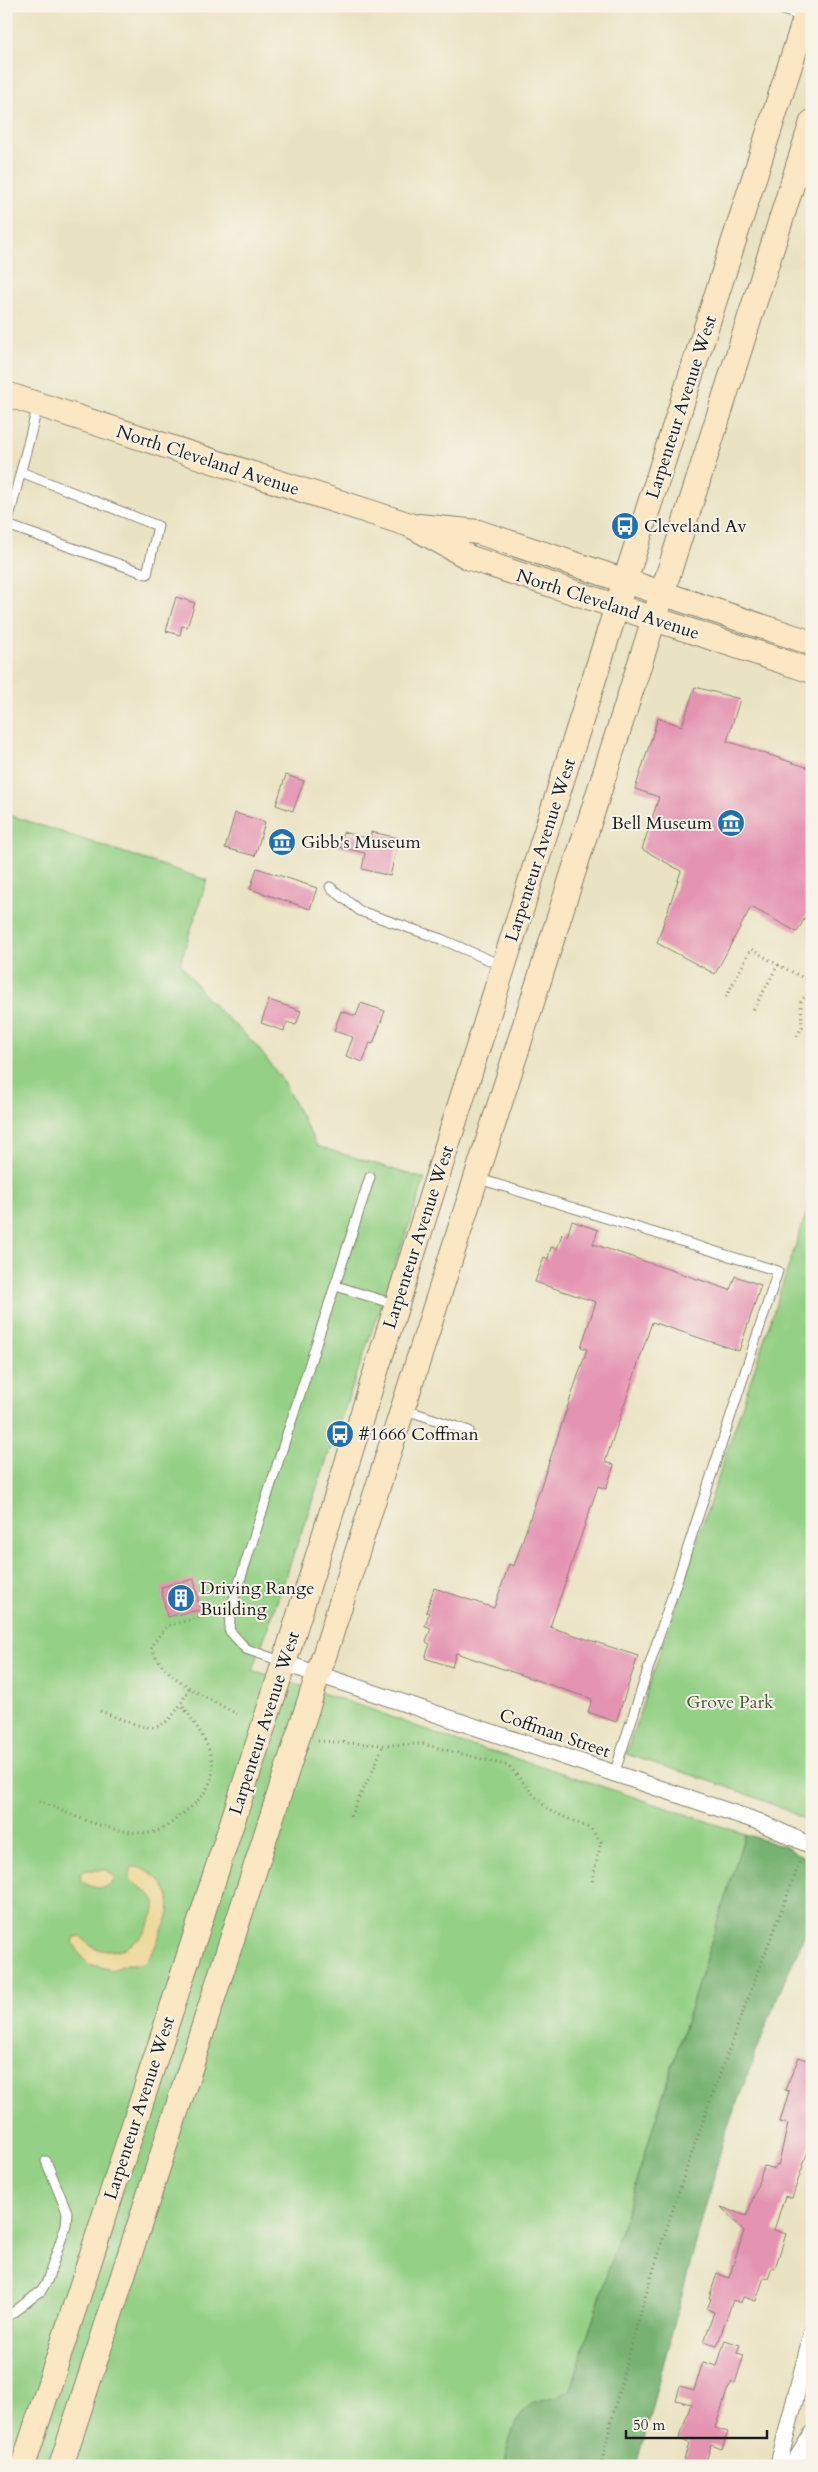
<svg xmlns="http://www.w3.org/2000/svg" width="818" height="2472" font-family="Cardo,serif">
<rect width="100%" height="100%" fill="#f7f3e8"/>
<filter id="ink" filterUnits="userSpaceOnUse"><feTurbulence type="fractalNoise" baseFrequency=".02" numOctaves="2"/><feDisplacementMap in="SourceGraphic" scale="10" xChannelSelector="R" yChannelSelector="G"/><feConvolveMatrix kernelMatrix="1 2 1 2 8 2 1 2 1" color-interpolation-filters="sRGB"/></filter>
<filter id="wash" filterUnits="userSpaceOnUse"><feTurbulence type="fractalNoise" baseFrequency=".0096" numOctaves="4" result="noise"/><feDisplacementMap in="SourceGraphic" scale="20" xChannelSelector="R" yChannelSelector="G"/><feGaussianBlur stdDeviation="1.12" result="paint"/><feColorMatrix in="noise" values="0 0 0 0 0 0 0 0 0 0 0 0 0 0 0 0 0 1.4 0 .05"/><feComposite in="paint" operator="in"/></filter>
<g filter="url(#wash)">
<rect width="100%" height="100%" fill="#eae3c3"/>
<g fill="#94d085" stroke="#587650">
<path d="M 6,814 L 207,880 L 180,963 L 207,999 L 255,1044 L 281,1078 L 317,1146 L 425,1179 L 253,1670 L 370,1709 L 461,1743 L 538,1765 L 745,1834 L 571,2389 L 557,2399 L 534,2403 L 513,2429 L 504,2466 L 6,2466 Z"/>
<path d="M 812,1196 L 812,1823 C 753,1792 689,1775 626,1754 Z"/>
</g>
<path fill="#77b272" stroke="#4a6747" d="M 745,1834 L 785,1847 L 812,1861 L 812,1918 L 777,1998 L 725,2134 L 636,2466 L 504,2466 C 509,2445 512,2413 534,2403 C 550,2397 554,2401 571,2389 Z"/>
<g fill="#eeda9e" stroke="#857b5d">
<path d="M 135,1867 C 157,1870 175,1893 168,1916 C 166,1923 162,1930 159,1937 C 155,1947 152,1957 143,1964 L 127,1964 L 112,1970 L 89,1964 L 82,1958 L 73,1942 L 75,1937 L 80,1936 C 85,1940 88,1945 95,1948 C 116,1957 141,1944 149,1924 C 152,1918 157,1909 155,1902 C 152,1891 137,1888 130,1879 L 131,1868 Z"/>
<path d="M 87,1870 L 107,1870 L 115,1877 C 110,1893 92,1889 81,1881 L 80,1873 Z"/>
</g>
<g id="blocks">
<g fill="#e493b1">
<path d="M 176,597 L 195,603 L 187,627 L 182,626 L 180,635 L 166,631 Z"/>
<path d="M 695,687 L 740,699 L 727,741 L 812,769 L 812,905 L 797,932 L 751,907 L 715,974 L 657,943 L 681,871 L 642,849 L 659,797 L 635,789 L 658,718 L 682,726 Z"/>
<path d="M 286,775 L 304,781 L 293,811 L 276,805 Z"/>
<path d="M 235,813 L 265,822 L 255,856 L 225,848 Z"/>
<path d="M 343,832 L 370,839 L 371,832 L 399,838 L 390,876 L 362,869 L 365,853 L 339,847 Z"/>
<path d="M 257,868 L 317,888 L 310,909 L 250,889 Z"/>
<path d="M 269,1000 L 301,1011 L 296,1025 L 287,1022 L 284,1031 L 261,1023 Z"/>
<path d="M 361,1003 L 385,1011 L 373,1044 L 370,1043 L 363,1062 L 346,1056 L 353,1037 L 334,1031 L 341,1011 L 356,1016 Z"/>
<path d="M 572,1221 L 598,1230 L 593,1244 L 730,1290 L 735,1276 L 761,1285 L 739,1351 L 652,1322 L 605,1462 L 614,1465 L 606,1489 L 598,1486 L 550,1627 L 638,1656 L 616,1722 L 588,1712 L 592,1699 L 456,1653 L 452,1667 L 425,1658 L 430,1644 L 426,1642 L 431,1628 L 425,1626 L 429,1613 L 426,1612 L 434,1588 L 494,1608 L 509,1564 L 514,1566 L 587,1349 L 581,1347 L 596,1302 L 535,1282 L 544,1257 L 548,1259 L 551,1247 L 557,1249 L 562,1234 L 567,1236 Z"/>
<path d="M 194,1579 L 200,1610 L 167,1617 L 161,1587 Z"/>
<path d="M 799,2057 L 812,2062 L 812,2139 L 792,2198 L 785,2196 L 774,2230 L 786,2234 L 775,2268 L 772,2267 L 768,2278 L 764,2277 L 756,2301 L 743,2297 L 741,2303 L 733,2300 L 717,2346 L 704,2342 L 714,2312 L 707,2309 L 711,2299 L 709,2298 L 717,2273 L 729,2278 L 744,2231 L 721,2207 L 747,2216 L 764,2166 L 774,2169 L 775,2165 L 778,2166 L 788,2124 L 780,2122 L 789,2091 L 785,2090 Z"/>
<path d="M 725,2340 L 740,2345 L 737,2353 L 744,2355 L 735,2383 L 732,2382 L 727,2391 L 715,2428 L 728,2432 L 722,2449 L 711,2445 L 705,2466 L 682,2466 L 689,2443 L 679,2439 L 691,2404 L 676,2400 L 680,2386 L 694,2390 L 703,2362 L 717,2366 Z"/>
</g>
</g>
</g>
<g filter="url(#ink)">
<use href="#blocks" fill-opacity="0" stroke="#838070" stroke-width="1"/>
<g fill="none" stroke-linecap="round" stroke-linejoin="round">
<g stroke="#838070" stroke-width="11">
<g id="service">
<path d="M 772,6 L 806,18"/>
<path d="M 21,472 L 158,526 L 147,574 L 7,525 L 38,405"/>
<path d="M 330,887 L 360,911 L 441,939 L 503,966"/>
<path d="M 476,1178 L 778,1271 L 614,1774"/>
<path d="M 336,1286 L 397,1305"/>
<path d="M 403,1409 L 469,1431"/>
<path d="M 284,1662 L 246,1649 L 229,1630 L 231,1608 L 370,1177"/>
<path d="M 6,2318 L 41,2291 L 47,2281 L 66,2225 L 67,2212 L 46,2161"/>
</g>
</g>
<g stroke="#838070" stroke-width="18">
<g id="minor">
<path d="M 284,1663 L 757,1821 L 812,1846"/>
<path d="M 778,2466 L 812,2333"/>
<path d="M 792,2466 L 812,2434"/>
</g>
</g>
<g stroke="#838070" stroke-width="26">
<g id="secondary">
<path d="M 6,394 L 410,525 L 470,558 L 812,671"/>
<path d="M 419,526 L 478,532 L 812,643"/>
<path d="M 23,2466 L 284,1663 L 617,606 L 809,6"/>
<path d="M 61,2466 L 326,1650 L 812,122"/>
</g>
</g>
<g stroke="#838070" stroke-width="3" stroke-dasharray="1 4" stroke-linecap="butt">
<path d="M 778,965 L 812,982"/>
<path d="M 726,997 L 751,949 L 778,965 L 752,1012"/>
<path d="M 797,1036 L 802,1027 L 801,1001 L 812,989"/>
<path d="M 806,1586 L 812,1593"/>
<path d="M 218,1612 L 167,1626 L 151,1646 C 163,1680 207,1697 237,1714"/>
<path d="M 100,1711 C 152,1730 161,1743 190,1687"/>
<path d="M 318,1741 L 383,1745 L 423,1744 L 509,1766 L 537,1799 L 551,1811 L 591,1829 L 601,1842 L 592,1882"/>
<path d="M 39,1801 C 73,1815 106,1832 144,1833 C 158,1834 170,1824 181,1815 C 234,1776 211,1748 181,1703"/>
<path d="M 350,1816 L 376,1764 L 383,1745"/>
<path d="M 601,2466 C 647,2258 725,2058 801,1859"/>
</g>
<use href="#service" stroke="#fff" stroke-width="9"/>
<use href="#minor" stroke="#fff" stroke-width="16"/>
<use href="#secondary" stroke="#fbe7c3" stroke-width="24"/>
</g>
</g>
<defs>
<g id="bus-disc" transform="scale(1.4375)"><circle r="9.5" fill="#1f6fb2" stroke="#f7f3e8"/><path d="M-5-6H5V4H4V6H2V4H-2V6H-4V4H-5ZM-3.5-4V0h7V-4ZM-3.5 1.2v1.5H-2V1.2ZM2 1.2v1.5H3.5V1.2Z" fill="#fff"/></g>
<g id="museum-disc" transform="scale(1.4375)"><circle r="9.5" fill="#1f6fb2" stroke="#f7f3e8"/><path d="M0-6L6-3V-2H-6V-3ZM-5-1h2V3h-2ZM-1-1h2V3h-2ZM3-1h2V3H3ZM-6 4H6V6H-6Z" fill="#fff"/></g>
<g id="building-disc" transform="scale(1.4375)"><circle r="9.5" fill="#1f6fb2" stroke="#f7f3e8"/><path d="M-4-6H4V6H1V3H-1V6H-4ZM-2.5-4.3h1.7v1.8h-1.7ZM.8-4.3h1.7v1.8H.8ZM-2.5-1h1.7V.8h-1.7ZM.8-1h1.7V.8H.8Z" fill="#fff"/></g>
</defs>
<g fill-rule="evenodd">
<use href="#bus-disc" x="625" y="526"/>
<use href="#museum-disc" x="731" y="823"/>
<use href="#museum-disc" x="282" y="842"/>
<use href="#bus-disc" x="340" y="1434"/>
<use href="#building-disc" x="181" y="1598"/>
</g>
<g text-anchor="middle" stroke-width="4" stroke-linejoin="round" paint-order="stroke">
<g font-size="18" fill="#1c1c1c" stroke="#f7f3e8">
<text transform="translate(681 407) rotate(-72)" y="6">Larpenteur Avenue West</text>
<text transform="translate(208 460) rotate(18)" y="6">North Cleveland Avenue</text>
<text transform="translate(608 604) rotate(18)" y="6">North Cleveland Avenue</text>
<text transform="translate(540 850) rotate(-72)" y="6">Larpenteur Avenue West</text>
<text transform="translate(418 1237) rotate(-72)" y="6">Larpenteur Avenue West</text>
<text transform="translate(264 1723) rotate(-72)" y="6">Larpenteur Avenue West</text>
<text transform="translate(555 1733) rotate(19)" y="6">Coffman Street</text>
<text transform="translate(139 2108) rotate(-72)" y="6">Larpenteur Avenue West</text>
</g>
<g font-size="18" fill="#1c1c1c" stroke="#f7f3e8" text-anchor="start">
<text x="644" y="532">Cleveland Av</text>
<text x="712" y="829" text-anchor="end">Bell Museum</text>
<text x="301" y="848">Gibb's Museum</text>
<text x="359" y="1440">#1666 Coffman</text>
<text x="200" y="1594">Driving Range<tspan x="200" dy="21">Building</tspan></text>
</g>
<g font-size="18" fill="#465b41" stroke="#f7f3e8">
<text x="730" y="1708">Grove Park</text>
</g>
</g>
<rect width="818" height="2472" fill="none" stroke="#f7f3e8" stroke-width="25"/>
<path d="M626 2430v8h141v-8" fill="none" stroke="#1c1c1c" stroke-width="2.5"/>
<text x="633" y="2430" font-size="15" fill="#1c1c1c" stroke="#f7f3e8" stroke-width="4" paint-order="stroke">50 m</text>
</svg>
